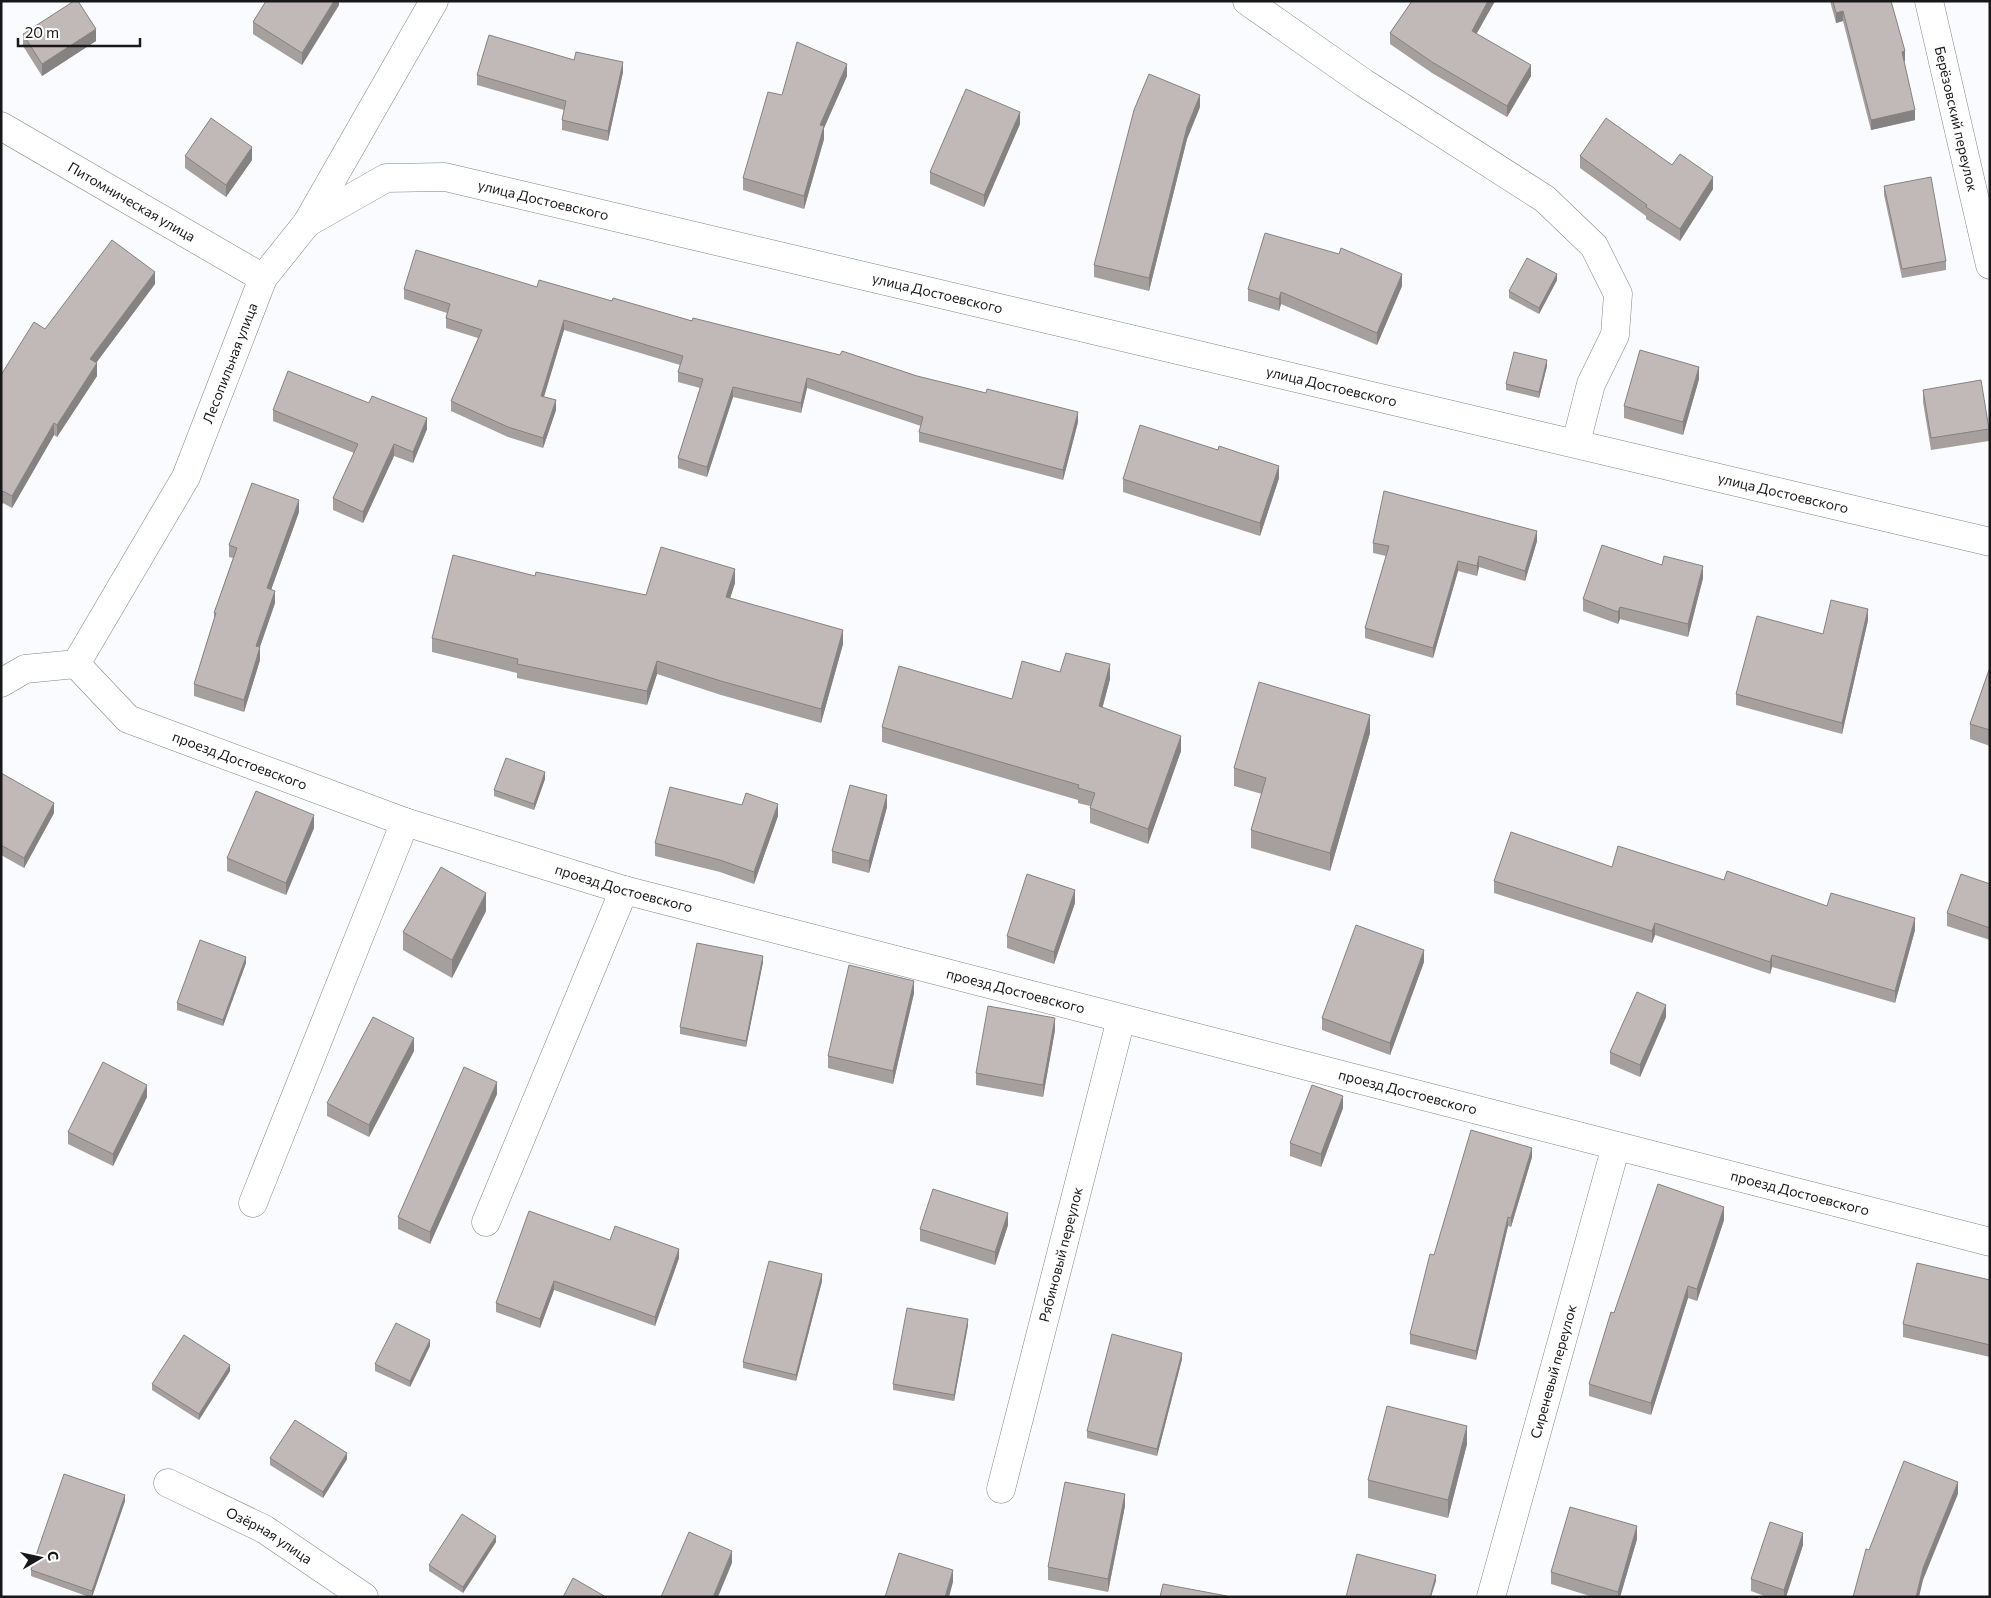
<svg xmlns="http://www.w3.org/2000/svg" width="1991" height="1598" font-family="Commissioner,sans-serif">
<rect width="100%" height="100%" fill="#f9fbfe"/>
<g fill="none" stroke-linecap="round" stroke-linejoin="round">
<g stroke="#828489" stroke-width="29">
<g id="minor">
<path d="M 1247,1 L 1364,83 L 1545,199 L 1594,246 L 1618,294 L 1615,335 L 1591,384 L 1576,443"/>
<path id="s1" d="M 1929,1 L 1990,265"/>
<path id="s2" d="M 1,126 L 263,278"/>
<path id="s3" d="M 307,223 L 386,178 L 445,177 L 1990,542"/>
<path id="s4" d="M 76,664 L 128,719 L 405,822 L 624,890 L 1990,1242"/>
<path id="s5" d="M 1,683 L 25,669 L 76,664 L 186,477 L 263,278 L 307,223 L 434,1"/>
<path d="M 253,1203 L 405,822"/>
<path d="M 486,1222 L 624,890"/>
<path id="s6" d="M 168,1483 L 264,1529 L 364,1597"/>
<path id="s7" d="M 1001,1489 L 1121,1019"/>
<path id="s8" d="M 1491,1597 L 1616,1146"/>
</g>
</g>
<use href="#minor" stroke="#fff" stroke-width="28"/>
</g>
<g fill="#a59f9e">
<path d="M 339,1 L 339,5 L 302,65 L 253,34 L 253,22 Z"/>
<path d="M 1412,1 L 1495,1 L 1476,34 L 1531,76 L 1507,117 L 1432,73 L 1390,44 L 1390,33 Z"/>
<path d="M 1830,1 L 1891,1 L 1905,61 L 1904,62 L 1915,120 L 1871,130 L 1843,21 L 1836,23 Z"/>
<path d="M 23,34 L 96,41 L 42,76 L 23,46 Z"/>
<path d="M 574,60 L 623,72 L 608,141 L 562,130 L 562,120 L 564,110 L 477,85 L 477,75 Z"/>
<path d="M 847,76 L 824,128 L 824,139 L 804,209 L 743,190 L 743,178 L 782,95 Z"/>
<path d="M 1200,107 L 1187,139 L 1149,291 L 1094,277 L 1094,265 Z"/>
<path d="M 1020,124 L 984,207 L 930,184 L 930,172 Z"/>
<path d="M 185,156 L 252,160 L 226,197 L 185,168 Z"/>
<path d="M 1580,156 L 1672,165 L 1713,189 L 1680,241 L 1646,219 L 1646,216 L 1580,168 Z"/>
<path d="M 1884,186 L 1946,261 L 1946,270 L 1902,278 L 1884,195 Z"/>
<path d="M 1557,280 L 1539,314 L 1509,298 L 1509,291 Z"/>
<path d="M 155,284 L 96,363 L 97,376 L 57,437 L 54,435 L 12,508 L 3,503 L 1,375 L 45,329 Z"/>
<path d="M 1402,286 L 1377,345 L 1281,304 L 1279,311 L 1248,301 L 1248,289 Z"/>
<path d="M 537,287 L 612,301 L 917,376 L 1078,422 L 1063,480 L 919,442 L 919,432 L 921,426 L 807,388 L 801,413 L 733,397 L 707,477 L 678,468 L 678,458 L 700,388 L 678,382 L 678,372 L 680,365 L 564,330 L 544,397 L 556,410 L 543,448 L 508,437 L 451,411 L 451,401 L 478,338 L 446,328 L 446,318 L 447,313 L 404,299 L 404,289 Z"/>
<path d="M 1547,366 L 1539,398 L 1506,390 L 1506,384 Z"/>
<path d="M 1699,379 L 1683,435 L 1624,418 L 1624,406 Z"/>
<path d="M 1923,390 L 1989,429 L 1989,441 L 1931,450 L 1923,402 Z"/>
<path d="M 273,410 L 427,429 L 413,463 L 394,456 L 363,523 L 333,510 L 333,498 L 354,453 L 273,421 Z"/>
<path d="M 1279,478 L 1260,536 L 1123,492 L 1123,479 Z"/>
<path d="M 299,512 L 271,590 L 275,603 L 260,647 L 260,660 L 244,712 L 194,696 L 194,684 L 214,619 L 214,613 L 233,558 L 229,557 L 229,545 Z"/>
<path d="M 1537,541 L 1525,581 L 1479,567 L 1477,576 L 1458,571 L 1433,658 L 1365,638 L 1365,628 L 1386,556 L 1373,553 L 1373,543 Z"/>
<path d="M 1662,565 L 1703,578 L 1688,637 L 1620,619 L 1618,624 L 1583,611 L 1583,599 Z"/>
<path d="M 535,576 L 646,595 L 735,583 L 730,598 L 843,644 L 821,723 L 721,695 L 657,674 L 647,705 L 517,678 L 517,673 L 432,652 L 432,638 Z"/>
<path d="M 1868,620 L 1842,734 L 1736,705 L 1736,694 L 1823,634 Z"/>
<path d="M 1990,667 L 1990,746 L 1970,739 L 1970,724 Z"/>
<path d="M 1060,672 L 1110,679 L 1102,708 L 1181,751 L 1148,844 L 1090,823 L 1090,806 L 1078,803 L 1078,800 L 882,742 L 882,727 L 1012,699 Z"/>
<path d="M 1370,733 L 1330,871 L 1251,848 L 1251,830 L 1262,794 L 1234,786 L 1234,768 Z"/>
<path d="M 1,773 L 54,813 L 24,868 L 1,855 Z"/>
<path d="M 545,779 L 534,810 L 494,796 L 494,790 Z"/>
<path d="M 887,807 L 869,873 L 832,863 L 832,851 Z"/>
<path d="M 778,816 L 754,884 L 720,872 L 655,856 L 655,843 Z"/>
<path d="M 314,828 L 286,895 L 227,871 L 227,858 Z"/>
<path d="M 1612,867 L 1724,880 L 1827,906 L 1915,930 L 1895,1003 L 1772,967 L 1770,974 L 1655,935 L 1652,943 L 1494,893 L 1494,881 Z"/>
<path d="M 1990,884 L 1990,940 L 1947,926 L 1947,913 Z"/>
<path d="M 1075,903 L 1054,964 L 1007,948 L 1007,936 Z"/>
<path d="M 486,911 L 452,978 L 403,950 L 403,932 Z"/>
<path d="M 763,962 L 746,1047 L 680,1034 L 680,1027 Z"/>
<path d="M 1424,962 L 1390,1055 L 1322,1030 L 1322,1018 Z"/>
<path d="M 246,963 L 223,1026 L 177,1010 L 177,1003 Z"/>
<path d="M 914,993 L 893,1084 L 828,1068 L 828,1056 Z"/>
<path d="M 1666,1017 L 1640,1077 L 1610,1064 L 1610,1052 Z"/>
<path d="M 1055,1030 L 1043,1097 L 976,1085 L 976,1073 Z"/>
<path d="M 414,1051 L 369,1137 L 327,1116 L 327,1103 Z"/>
<path d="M 497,1094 L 430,1244 L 398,1229 L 398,1217 Z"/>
<path d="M 147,1097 L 113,1166 L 68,1144 L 68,1132 Z"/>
<path d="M 1343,1108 L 1321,1167 L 1290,1156 L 1290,1143 Z"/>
<path d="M 1532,1157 L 1511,1227 L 1508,1226 L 1476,1360 L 1410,1344 L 1410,1334 L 1434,1255 Z"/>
<path d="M 1724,1220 L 1697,1301 L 1688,1298 L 1651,1415 L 1589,1396 L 1589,1384 L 1614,1313 Z"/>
<path d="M 1008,1225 L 995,1265 L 920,1241 L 920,1229 Z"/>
<path d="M 610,1240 L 679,1258 L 655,1326 L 554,1290 L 540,1328 L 496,1312 L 496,1303 Z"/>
<path d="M 1990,1280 L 1990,1357 L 1903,1337 L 1903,1324 Z"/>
<path d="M 822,1281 L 796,1381 L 743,1368 L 743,1362 Z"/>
<path d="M 968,1325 L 954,1401 L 893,1390 L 893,1384 Z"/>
<path d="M 430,1346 L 410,1387 L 375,1371 L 375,1364 Z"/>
<path d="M 1182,1359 L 1157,1456 L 1087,1438 L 1087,1431 Z"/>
<path d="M 230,1371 L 199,1420 L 152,1390 L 152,1384 Z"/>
<path d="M 1467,1444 L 1448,1518 L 1368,1498 L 1368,1480 Z"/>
<path d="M 270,1458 L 347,1459 L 323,1498 L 270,1465 Z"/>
<path d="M 125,1501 L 92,1597 L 89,1597 L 31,1576 L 31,1570 Z"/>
<path d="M 1125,1506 L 1108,1592 L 1048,1580 L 1048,1567 Z"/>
<path d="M 1637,1539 L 1620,1597 L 1593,1597 L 1551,1584 L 1551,1572 Z"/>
<path d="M 496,1542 L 463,1593 L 429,1571 L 429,1565 Z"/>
<path d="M 1803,1545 L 1786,1597 L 1767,1597 L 1751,1591 L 1751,1579 Z"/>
</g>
<g fill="#868281">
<path d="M 334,1 L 339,1 L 339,5 L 302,65 L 302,53 Z"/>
<path d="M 1488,1 L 1495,1 L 1472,42 L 1472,31 Z"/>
<path d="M 1843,11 L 1843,21 L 1836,23 L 1836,13 Z"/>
<path d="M 96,29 L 96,41 L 42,76 L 42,64 Z"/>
<path d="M 1905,51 L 1905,61 L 1902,62 L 1902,52 Z"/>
<path d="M 623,62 L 623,72 L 608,141 L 608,131 Z"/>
<path d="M 847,64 L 847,76 L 824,128 L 824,139 L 804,209 L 804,196 L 820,125 Z"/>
<path d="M 1531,65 L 1531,76 L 1507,117 L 1507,106 Z"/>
<path d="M 1200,95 L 1200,107 L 1187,139 L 1149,291 L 1149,278 L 1187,127 Z"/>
<path d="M 1915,110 L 1915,120 L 1871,130 L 1871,120 Z"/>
<path d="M 1020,112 L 1020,124 L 984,207 L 984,195 Z"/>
<path d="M 252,147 L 252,160 L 226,197 L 226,185 Z"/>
<path d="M 1713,177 L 1713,189 L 1680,241 L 1680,229 Z"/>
<path d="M 155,272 L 155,284 L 90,371 L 90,359 Z"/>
<path d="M 1402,274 L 1402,286 L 1377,345 L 1377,333 Z"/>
<path d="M 1557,274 L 1557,280 L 1539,314 L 1539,308 Z"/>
<path d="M 1281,292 L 1281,304 L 1279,311 L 1279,299 Z"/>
<path d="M 564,320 L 564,330 L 541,406 L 541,396 Z"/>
<path d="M 1547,360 L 1547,366 L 1539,398 L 1539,392 Z"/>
<path d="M 97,363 L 97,376 L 57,437 L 57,425 Z"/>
<path d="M 1699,367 L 1699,379 L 1683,435 L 1683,422 Z"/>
<path d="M 807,378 L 807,388 L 801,413 L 801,403 Z"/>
<path d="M 733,387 L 733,397 L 707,477 L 707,467 Z"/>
<path d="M 556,400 L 556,410 L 543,448 L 543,438 Z"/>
<path d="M 1078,412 L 1078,422 L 1063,480 L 1063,470 Z"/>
<path d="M 427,418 L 427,429 L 413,463 L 413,452 Z"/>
<path d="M 54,423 L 54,435 L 12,508 L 12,496 Z"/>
<path d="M 394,444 L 394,456 L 363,523 L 363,512 Z"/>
<path d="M 1279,466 L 1279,478 L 1260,536 L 1260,523 Z"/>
<path d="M 3,491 L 3,503 L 1,506 L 1,493 Z"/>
<path d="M 299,500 L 299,512 L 267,601 L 267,588 Z"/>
<path d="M 1537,531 L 1537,541 L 1525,581 L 1525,571 Z"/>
<path d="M 1479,556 L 1479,567 L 1477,576 L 1477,566 Z"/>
<path d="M 1458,561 L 1458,571 L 1433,658 L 1433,648 Z"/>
<path d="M 1703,566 L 1703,578 L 1688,637 L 1688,624 Z"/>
<path d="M 735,569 L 735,583 L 726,611 L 726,597 Z"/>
<path d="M 275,591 L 275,603 L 256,658 L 256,646 Z"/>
<path d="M 1620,607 L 1620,619 L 1618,624 L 1618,612 Z"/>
<path d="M 1868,609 L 1868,620 L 1842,734 L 1842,723 Z"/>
<path d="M 843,630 L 843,644 L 821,723 L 821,709 Z"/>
<path d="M 260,647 L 260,660 L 244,712 L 244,700 Z"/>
<path d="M 657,661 L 657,674 L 647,705 L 647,691 Z"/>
<path d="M 1110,664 L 1110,679 L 1099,721 L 1099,706 Z"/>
<path d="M 1370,715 L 1370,733 L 1330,871 L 1330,853 Z"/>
<path d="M 1181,736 L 1181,751 L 1148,844 L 1148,829 Z"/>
<path d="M 545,772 L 545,779 L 534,810 L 534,804 Z"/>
<path d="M 887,795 L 887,807 L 869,873 L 869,861 Z"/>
<path d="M 54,803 L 54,813 L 24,868 L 24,858 Z"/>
<path d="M 778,804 L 778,816 L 754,884 L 754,872 Z"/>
<path d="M 314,815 L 314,828 L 286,895 L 286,883 Z"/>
<path d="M 1075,890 L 1075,903 L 1054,964 L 1054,952 Z"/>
<path d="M 486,893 L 486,911 L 452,978 L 452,960 Z"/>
<path d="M 1915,918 L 1915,930 L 1895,1003 L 1895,991 Z"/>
<path d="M 1655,923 L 1655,935 L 1652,943 L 1652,931 Z"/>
<path d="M 1424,950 L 1424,962 L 1390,1055 L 1390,1043 Z"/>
<path d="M 1772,955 L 1772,967 L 1770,974 L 1770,962 Z"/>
<path d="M 763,956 L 763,962 L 746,1047 L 746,1041 Z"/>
<path d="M 246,957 L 246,963 L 223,1026 L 223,1020 Z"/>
<path d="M 914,981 L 914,993 L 893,1084 L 893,1071 Z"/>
<path d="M 1666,1005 L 1666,1017 L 1640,1077 L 1640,1065 Z"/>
<path d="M 1055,1018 L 1055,1030 L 1043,1097 L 1043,1085 Z"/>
<path d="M 414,1038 L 414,1051 L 369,1137 L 369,1125 Z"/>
<path d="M 497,1082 L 497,1094 L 430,1244 L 430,1232 Z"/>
<path d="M 147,1085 L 147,1097 L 113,1166 L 113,1154 Z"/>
<path d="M 1343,1096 L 1343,1108 L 1321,1167 L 1321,1154 Z"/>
<path d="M 1532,1148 L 1532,1157 L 1511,1227 L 1511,1218 Z"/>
<path d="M 1724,1207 L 1724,1220 L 1697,1301 L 1697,1289 Z"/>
<path d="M 1008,1213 L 1008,1225 L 995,1265 L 995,1252 Z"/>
<path d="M 1508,1217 L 1508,1226 L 1476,1360 L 1476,1351 Z"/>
<path d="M 679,1249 L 679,1258 L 655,1326 L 655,1317 Z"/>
<path d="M 822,1274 L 822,1281 L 796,1381 L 796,1375 Z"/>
<path d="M 554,1281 L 554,1290 L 540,1328 L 540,1319 Z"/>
<path d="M 1688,1286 L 1688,1298 L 1651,1415 L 1651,1403 Z"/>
<path d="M 968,1319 L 968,1325 L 954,1401 L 954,1395 Z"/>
<path d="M 430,1340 L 430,1346 L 410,1387 L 410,1381 Z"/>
<path d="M 1182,1353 L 1182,1359 L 1157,1456 L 1157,1449 Z"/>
<path d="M 230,1365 L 230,1371 L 199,1420 L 199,1414 Z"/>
<path d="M 1467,1426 L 1467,1444 L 1448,1518 L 1448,1500 Z"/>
<path d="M 347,1453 L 347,1459 L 323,1498 L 323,1492 Z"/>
<path d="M 1958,1482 L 1958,1494 L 1923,1580 L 1919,1597 L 1916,1597 L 1923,1568 Z"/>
<path d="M 1125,1494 L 1125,1506 L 1108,1592 L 1108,1579 Z"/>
<path d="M 125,1495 L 125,1501 L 92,1597 L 92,1591 Z"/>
<path d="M 1637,1526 L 1637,1539 L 1620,1597 L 1618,1597 L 1618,1592 Z"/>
<path d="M 1803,1533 L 1803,1545 L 1786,1597 L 1784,1597 L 1784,1590 Z"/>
<path d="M 496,1536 L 496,1542 L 463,1593 L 463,1587 Z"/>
<path d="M 732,1551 L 732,1563 L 718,1597 L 713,1597 Z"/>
<path d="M 953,1570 L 953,1582 L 949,1597 L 945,1597 Z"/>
<path d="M 1436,1575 L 1436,1581 L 1431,1597 L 1430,1597 Z"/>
</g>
<g fill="#c0b9b8" stroke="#868281">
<path d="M 74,1 L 78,1 L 96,29 L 42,64 L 23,34 Z"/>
<path d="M 266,1 L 334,1 L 302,53 L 253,22 Z"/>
<path d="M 1412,1 L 1488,1 L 1472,31 L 1531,65 L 1507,106 L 1432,62 L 1390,33 Z"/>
<path d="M 1833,1 L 1891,1 L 1905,51 L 1902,52 L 1915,110 L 1871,120 L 1843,11 L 1836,13 Z"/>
<path d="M 489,35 L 574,60 L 576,52 L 623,62 L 608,131 L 562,120 L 566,101 L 477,75 Z"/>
<path d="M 797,42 L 847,64 L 820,125 L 824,126 L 804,196 L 743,178 L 768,92 L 782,95 Z"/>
<path d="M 1149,74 L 1200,95 L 1187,127 L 1149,278 L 1094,265 L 1134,110 Z"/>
<path d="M 966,89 L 1020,112 L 984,195 L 930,172 Z"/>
<path d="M 211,118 L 252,147 L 226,185 L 185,156 Z"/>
<path d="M 1606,118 L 1672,165 L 1680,154 L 1713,177 L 1680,229 L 1646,207 L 1647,205 L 1580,156 Z"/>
<path d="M 1931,177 L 1946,261 L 1902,269 L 1884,186 Z"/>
<path d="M 1265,233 L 1339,254 L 1341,248 L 1402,274 L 1377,333 L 1281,292 L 1279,299 L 1248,289 Z"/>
<path d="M 112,240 L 155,272 L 90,359 L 97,363 L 57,425 L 54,423 L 12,496 L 3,491 L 1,493 L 1,375 L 34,322 L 45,329 Z"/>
<path d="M 416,250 L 537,287 L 539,280 L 612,301 L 613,298 L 692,321 L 693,318 L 840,355 L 842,351 L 917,376 L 986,393 L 987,389 L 1078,412 L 1063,470 L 919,432 L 923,417 L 807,378 L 801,403 L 733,387 L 707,467 L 678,458 L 703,379 L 678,372 L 683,356 L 564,320 L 541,396 L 556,400 L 543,438 L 508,427 L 451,401 L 482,330 L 446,318 L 450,304 L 404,289 Z"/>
<path d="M 1527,258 L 1557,274 L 1539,308 L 1509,291 Z"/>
<path d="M 1640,350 L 1699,367 L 1683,422 L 1624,406 Z"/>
<path d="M 1514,352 L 1547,360 L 1539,392 L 1506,384 Z"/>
<path d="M 288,371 L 369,403 L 372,396 L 427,418 L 413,452 L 394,444 L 363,512 L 333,498 L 358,444 L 273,410 Z"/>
<path d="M 1981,380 L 1989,429 L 1931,438 L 1923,390 Z"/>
<path d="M 1140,425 L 1218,450 L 1219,446 L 1279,466 L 1260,523 L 1123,479 Z"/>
<path d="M 252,483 L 299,500 L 267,588 L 275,591 L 256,646 L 260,647 L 244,700 L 194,684 L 216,613 L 214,613 L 237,548 L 229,545 Z"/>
<path d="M 1384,491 L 1537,531 L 1525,571 L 1479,556 L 1477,566 L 1458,561 L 1433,648 L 1365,628 L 1389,546 L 1373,543 Z"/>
<path d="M 1602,545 L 1662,565 L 1664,556 L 1703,566 L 1688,624 L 1620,607 L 1618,612 L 1583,599 Z"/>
<path d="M 661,547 L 735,569 L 726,597 L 843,630 L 821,709 L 721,681 L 657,661 L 647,691 L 517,664 L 518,659 L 432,638 L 453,555 L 535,576 L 536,572 L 646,595 Z"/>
<path d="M 1831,600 L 1868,609 L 1842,723 L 1736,694 L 1757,616 L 1823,634 Z"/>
<path d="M 1066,653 L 1110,664 L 1099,706 L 1181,736 L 1148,829 L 1090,808 L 1095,793 L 1078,788 L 1079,785 L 882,727 L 899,666 L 1012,699 L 1022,661 L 1060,672 Z"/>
<path d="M 1990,667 L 1990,730 L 1970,724 Z"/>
<path d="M 1259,682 L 1370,715 L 1330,853 L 1251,830 L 1266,778 L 1234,768 Z"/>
<path d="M 506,758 L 545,772 L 534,804 L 494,790 Z"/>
<path d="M 1,773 L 54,803 L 24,858 L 1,845 Z"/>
<path d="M 850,785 L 887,795 L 869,861 L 832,851 Z"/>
<path d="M 670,787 L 742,805 L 746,793 L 778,804 L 754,872 L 720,860 L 655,843 Z"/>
<path d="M 256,791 L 314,815 L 286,883 L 227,858 Z"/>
<path d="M 1511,832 L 1612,867 L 1618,846 L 1724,880 L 1727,871 L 1827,906 L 1831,893 L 1915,918 L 1895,991 L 1772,955 L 1770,962 L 1655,923 L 1652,931 L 1494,881 Z"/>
<path d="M 441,867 L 486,893 L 452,960 L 403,932 Z"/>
<path d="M 1027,874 L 1075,890 L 1054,952 L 1007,936 Z"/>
<path d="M 1961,874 L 1990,884 L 1990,928 L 1947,913 Z"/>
<path d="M 1356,925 L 1424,950 L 1390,1043 L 1322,1018 Z"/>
<path d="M 200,940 L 246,957 L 223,1020 L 177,1003 Z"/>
<path d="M 697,943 L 763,956 L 746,1041 L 680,1027 Z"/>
<path d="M 849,965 L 914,981 L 893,1071 L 828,1056 Z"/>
<path d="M 1637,992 L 1666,1005 L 1640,1065 L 1610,1052 Z"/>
<path d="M 988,1006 L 1055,1018 L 1043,1085 L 976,1073 Z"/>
<path d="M 373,1017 L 414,1038 L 369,1125 L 327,1103 Z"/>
<path d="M 103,1062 L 147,1085 L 113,1154 L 68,1132 Z"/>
<path d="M 464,1067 L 497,1082 L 430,1232 L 398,1217 Z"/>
<path d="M 1312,1085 L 1343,1096 L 1321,1154 L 1290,1143 Z"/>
<path d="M 1471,1130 L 1532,1148 L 1511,1218 L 1508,1217 L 1476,1351 L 1410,1334 L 1430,1254 L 1434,1255 Z"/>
<path d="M 1658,1184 L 1724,1207 L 1697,1289 L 1688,1286 L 1651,1403 L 1589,1384 L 1611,1312 L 1614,1313 Z"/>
<path d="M 933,1189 L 1008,1213 L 995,1252 L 920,1229 Z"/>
<path d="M 529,1211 L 610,1240 L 615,1226 L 679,1249 L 655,1317 L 554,1281 L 540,1319 L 496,1303 Z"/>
<path d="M 769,1261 L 822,1274 L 796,1375 L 743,1362 Z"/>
<path d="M 1917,1263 L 1990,1280 L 1990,1345 L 1903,1324 Z"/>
<path d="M 907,1308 L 968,1319 L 954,1395 L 893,1384 Z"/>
<path d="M 396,1323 L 430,1340 L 410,1381 L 375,1364 Z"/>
<path d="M 1112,1334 L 1182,1353 L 1157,1449 L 1087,1431 Z"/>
<path d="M 184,1335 L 230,1365 L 199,1414 L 152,1384 Z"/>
<path d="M 1387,1406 L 1467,1426 L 1448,1500 L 1368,1480 Z"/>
<path d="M 295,1420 L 347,1453 L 323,1492 L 270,1458 Z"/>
<path d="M 1904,1461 L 1958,1482 L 1923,1568 L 1916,1597 L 1853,1597 L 1866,1549 L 1869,1550 Z"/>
<path d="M 64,1474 L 125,1495 L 92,1591 L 31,1570 Z"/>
<path d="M 1065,1482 L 1125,1494 L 1108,1579 L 1048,1567 Z"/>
<path d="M 1570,1507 L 1637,1526 L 1618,1592 L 1551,1572 Z"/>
<path d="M 462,1514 L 496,1536 L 463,1587 L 429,1565 Z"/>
<path d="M 1770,1522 L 1803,1533 L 1784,1590 L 1751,1579 Z"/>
<path d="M 689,1532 L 732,1551 L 713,1597 L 661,1597 Z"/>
<path d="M 899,1553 L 953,1570 L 945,1597 L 885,1597 Z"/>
<path d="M 1357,1554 L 1436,1575 L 1430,1597 L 1346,1597 Z"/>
<path d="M 573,1578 L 606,1597 L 563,1597 Z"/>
<path d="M 1163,1584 L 1227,1596 L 1227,1597 L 1160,1597 Z"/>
</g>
<g text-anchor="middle" stroke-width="4.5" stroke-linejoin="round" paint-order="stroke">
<g font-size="14" fill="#18181a" stroke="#fff">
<text dy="5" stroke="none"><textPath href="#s1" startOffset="121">Берёзовский переулок</textPath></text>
<text dy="5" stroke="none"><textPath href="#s3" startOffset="251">улица Достоевского</textPath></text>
<text dy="5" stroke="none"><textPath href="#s2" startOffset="151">Питомническая улица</textPath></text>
<text dy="5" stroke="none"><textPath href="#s3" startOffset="656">улица Достоевского</textPath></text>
<text dy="5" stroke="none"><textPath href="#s5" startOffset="418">Лесопильная улица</textPath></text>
<text dy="5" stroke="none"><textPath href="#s3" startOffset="1061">улица Достоевского</textPath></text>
<text dy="5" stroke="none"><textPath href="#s3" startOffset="1525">улица Достоевского</textPath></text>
<text dy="5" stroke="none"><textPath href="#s4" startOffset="195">проезд Достоевского</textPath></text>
<text dy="5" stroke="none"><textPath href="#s4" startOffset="600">проезд Достоевского</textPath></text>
<text dy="5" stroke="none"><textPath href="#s4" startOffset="1005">проезд Достоевского</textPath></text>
<text dy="5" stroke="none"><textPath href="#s4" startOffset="1410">проезд Достоевского</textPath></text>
<text dy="5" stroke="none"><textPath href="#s4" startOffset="1815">проезд Достоевского</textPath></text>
<text dy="5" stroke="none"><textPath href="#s7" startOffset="242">Рябиновый переулок</textPath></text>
<text dy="5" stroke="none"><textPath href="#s8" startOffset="234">Сиреневый переулок</textPath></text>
<text dy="5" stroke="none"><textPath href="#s6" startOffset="114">Озёрная улица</textPath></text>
</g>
</g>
<rect width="1991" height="1598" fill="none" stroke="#18181a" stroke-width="5"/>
<g transform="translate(40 1558) rotate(81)" stroke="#ffffff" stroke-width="4" paint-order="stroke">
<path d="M0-4L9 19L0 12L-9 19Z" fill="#18181a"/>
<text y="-8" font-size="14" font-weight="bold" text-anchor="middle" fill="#18181a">С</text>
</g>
<path d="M18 38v8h122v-8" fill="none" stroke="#18181a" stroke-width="2.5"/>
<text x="25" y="38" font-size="15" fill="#18181a" stroke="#ffffff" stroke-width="4" paint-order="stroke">20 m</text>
</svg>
